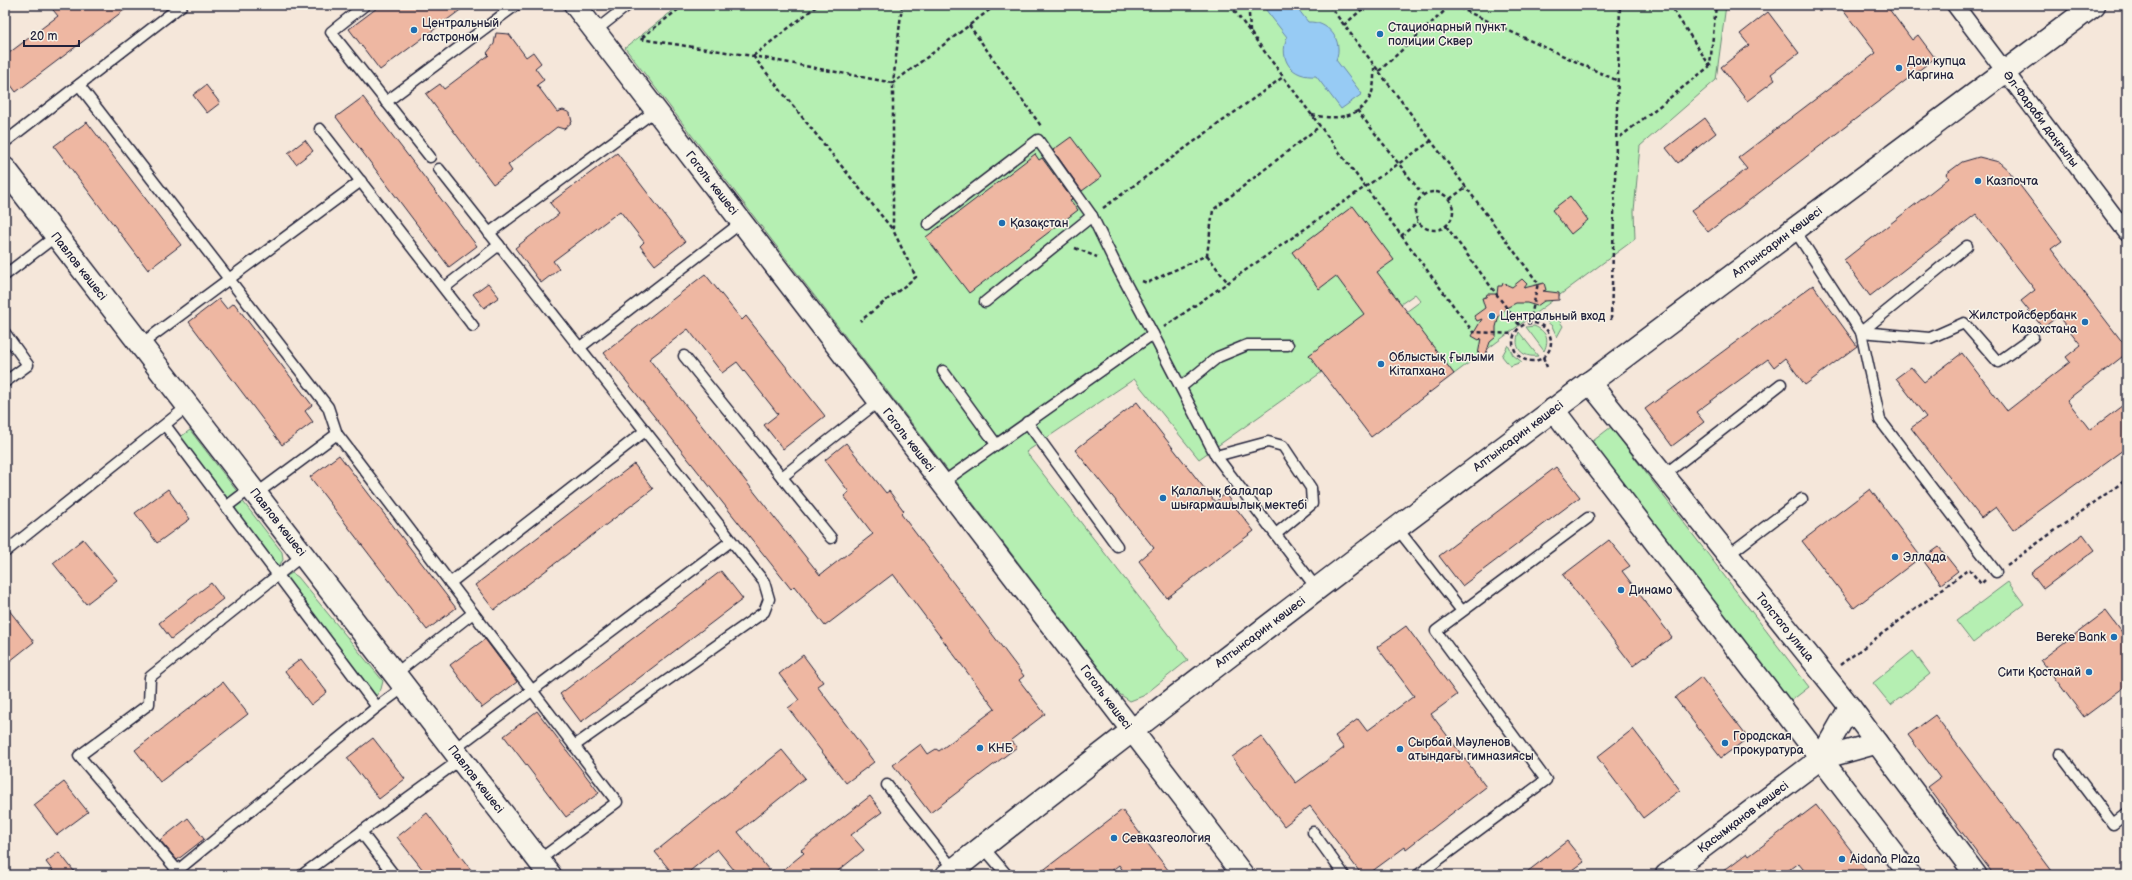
<svg xmlns="http://www.w3.org/2000/svg" width="2132" height="880" font-family="'Balsamiq Sans',sans-serif">
<rect width="100%" height="100%" fill="#f5e7da"/>
<filter id="ink" filterUnits="userSpaceOnUse"><feTurbulence type="fractalNoise" baseFrequency=".025" numOctaves="2"/><feDisplacementMap in="SourceGraphic" scale="8" xChannelSelector="R" yChannelSelector="G"/><feConvolveMatrix kernelMatrix="1 2 1 2 8 2 1 2 1" color-interpolation-filters="sRGB"/></filter>
<g filter="url(#ink)">
<g fill="#b5efb2" stroke="#6c8876">
<path d="M 680,5 L 1726,5 L 1716,80 L 1640,146 L 1634,211 L 1635,239 L 1454,374 L 1406,312 L 1421,301 L 1415,294 L 1401,304 L 1309,355 L 1322,372 L 1199,459 L 1134,379 L 1026,452 L 1188,660 L 1143,696 L 1130,701 L 1118,693 L 625,48 Z"/>
<path d="M 1555,315 L 1563,326 L 1557,337 L 1552,326 L 1544,319 Z"/>
<path d="M 1534,326 C 1546,331 1550,339 1544,351 L 1526,327 Z"/>
<path d="M 1519,332 L 1538,356 C 1521,358 1513,347 1519,332 Z"/>
<path d="M 1508,345 L 1513,355 L 1522,362 L 1510,366 L 1502,356 Z"/>
<path d="M 1611,427 L 1809,687 L 1787,704 L 1589,444 Z"/>
<path d="M 190,430 L 239,494 L 227,503 L 179,438 Z"/>
<path d="M 241,499 L 282,552 L 283,560 L 277,568 L 232,507 Z"/>
<path d="M 292,573 L 298,577 L 383,681 L 381,689 L 376,696 L 285,577 Z"/>
<path d="M 2008,582 L 2024,604 L 1973,643 L 1956,621 Z"/>
<path d="M 1913,651 L 1930,674 L 1891,705 L 1873,683 Z"/>
</g>
<path fill="#97cbf4" stroke="#6887aa" d="M 1262,5 L 1295,5 L 1308,22 C 1328,21 1344,40 1336,60 L 1362,94 L 1341,109 L 1316,76 C 1292,78 1278,60 1287,37 Z"/>
<g fill="#eeb7a2" stroke="#22223b">
<path d="M 49,5 L 131,5 L 16,92 L 5,77 L 5,56 L 58,16 Z"/>
<path d="M 381,5 L 467,5 L 380,70 L 349,29 Z"/>
<path d="M 1839,5 L 1886,5 L 1912,40 L 1918,35 L 1935,58 L 1708,232 L 1691,211 L 1747,169 L 1738,158 L 1876,53 Z"/>
<path d="M 1768,12 L 1799,53 L 1771,74 L 1775,80 L 1747,101 L 1721,67 L 1749,45 L 1740,34 Z"/>
<path d="M 496,33 L 509,34 L 526,57 L 533,52 L 541,63 L 535,68 L 544,80 L 537,85 L 557,112 L 563,110 L 570,113 L 572,122 L 564,129 L 557,127 L 508,165 L 512,171 L 493,184 L 426,94 L 440,84 L 444,89 L 489,55 L 487,53 L 494,44 Z"/>
<path d="M 206,85 L 220,103 L 207,113 L 193,95 Z"/>
<path d="M 363,97 L 477,246 L 449,267 L 336,117 Z"/>
<path d="M 1705,118 L 1716,133 L 1678,163 L 1666,148 Z"/>
<path d="M 87,122 L 181,245 L 148,270 L 54,146 Z"/>
<path d="M 1071,137 L 1101,177 L 1082,191 L 1053,150 Z"/>
<path d="M 305,140 L 313,151 L 296,164 L 288,153 Z"/>
<path d="M 617,153 L 685,242 L 655,265 L 640,246 L 644,242 L 620,211 L 553,261 L 559,269 L 541,283 L 515,248 L 559,214 L 550,203 Z"/>
<path d="M 1035,154 L 1039,160 L 1042,158 L 1072,199 L 1070,200 L 1078,210 L 969,293 L 926,237 Z"/>
<path d="M 1979,157 L 1999,162 L 2009,171 L 2062,241 L 2051,249 L 2127,348 L 2127,353 L 2067,400 L 2090,430 L 2127,402 L 2127,447 L 2013,530 L 1996,507 L 1981,518 L 1911,428 L 1926,417 L 1896,378 L 1911,367 L 1924,382 L 1962,353 L 2007,411 L 2070,362 L 2066,357 L 2081,345 L 2058,316 L 2043,328 L 2021,301 L 2035,290 L 1976,214 L 1870,296 L 1844,260 L 1949,178 L 1946,174 L 1962,162 Z"/>
<path d="M 1570,196 L 1588,220 L 1571,234 L 1552,210 Z"/>
<path d="M 1353,206 L 1394,260 L 1377,272 L 1454,374 L 1371,437 L 1309,355 L 1364,314 L 1336,276 L 1319,289 L 1292,252 Z"/>
<path d="M 705,274 L 742,320 L 746,316 L 825,416 L 783,449 L 764,425 L 778,414 L 737,362 L 722,373 L 688,329 L 649,359 L 820,575 L 873,534 L 844,496 L 849,492 L 825,460 L 846,443 L 886,493 L 889,491 L 904,511 L 901,514 L 1024,676 L 1019,680 L 1045,714 L 1011,740 L 1017,747 L 930,813 L 893,765 L 921,744 L 928,754 L 936,749 L 939,751 L 995,709 L 893,574 L 825,626 L 794,586 L 791,589 L 604,353 Z"/>
<path d="M 1522,279 L 1527,284 L 1524,288 L 1544,283 L 1546,290 L 1543,291 L 1559,293 L 1559,300 L 1544,301 L 1537,306 L 1527,303 L 1516,303 L 1506,308 L 1499,316 L 1496,327 L 1496,337 L 1490,342 L 1485,357 L 1478,355 L 1481,338 L 1479,340 L 1472,336 L 1482,319 L 1477,321 L 1474,316 L 1485,308 L 1482,298 L 1486,297 L 1487,294 L 1497,294 L 1498,286 L 1502,286 L 1503,283 L 1512,287 Z"/>
<path d="M 488,283 L 499,297 L 484,308 L 473,294 Z"/>
<path d="M 1813,285 L 1857,346 L 1805,385 L 1785,358 L 1774,367 L 1768,359 L 1696,412 L 1704,422 L 1672,446 L 1645,409 Z"/>
<path d="M 219,299 L 227,309 L 234,303 L 312,405 L 305,411 L 313,422 L 282,445 L 189,322 Z"/>
<path d="M 1137,402 L 1215,502 L 1225,494 L 1254,531 L 1167,598 L 1139,561 L 1154,548 L 1075,450 Z"/>
<path d="M 339,455 L 456,608 L 427,630 L 310,477 Z"/>
<path d="M 634,464 L 653,489 L 494,610 L 475,585 Z"/>
<path d="M 1556,467 L 1580,497 L 1462,586 L 1439,556 Z"/>
<path d="M 168,489 L 190,519 L 157,543 L 135,513 Z"/>
<path d="M 1870,489 L 1921,557 L 1854,608 L 1802,541 Z"/>
<path d="M 2083,534 L 2095,550 L 2043,589 L 2031,573 Z"/>
<path d="M 83,539 L 117,580 L 86,604 L 53,563 Z"/>
<path d="M 1609,540 L 1630,566 L 1622,571 L 1672,637 L 1633,666 L 1563,575 Z"/>
<path d="M 1939,547 L 1958,571 L 1941,584 L 1922,559 Z"/>
<path d="M 721,571 L 743,599 L 581,722 L 560,694 Z"/>
<path d="M 211,583 L 223,599 L 171,639 L 159,623 Z"/>
<path d="M 5,605 L 34,642 L 5,665 Z"/>
<path d="M 2106,611 L 2127,639 L 2127,685 L 2084,717 L 2041,660 Z"/>
<path d="M 1406,626 L 1457,695 L 1431,714 L 1486,787 L 1406,849 L 1405,847 L 1367,875 L 1362,875 L 1310,806 L 1284,826 L 1232,757 L 1261,736 L 1296,783 L 1344,748 L 1335,736 L 1358,719 L 1367,731 L 1414,696 L 1377,647 Z"/>
<path d="M 485,639 L 517,682 L 482,708 L 450,665 Z"/>
<path d="M 803,655 L 823,682 L 817,686 L 874,762 L 846,783 L 788,708 L 799,700 L 779,674 Z"/>
<path d="M 301,659 L 327,692 L 311,705 L 285,671 Z"/>
<path d="M 1701,677 L 1748,738 L 1721,758 L 1675,698 Z"/>
<path d="M 223,682 L 248,714 L 160,782 L 135,750 Z"/>
<path d="M 537,711 L 599,793 L 566,817 L 504,736 Z"/>
<path d="M 1935,715 L 2055,875 L 1994,875 L 1928,787 L 1940,778 L 1908,735 Z"/>
<path d="M 1633,729 L 1680,790 L 1643,818 L 1597,757 Z"/>
<path d="M 373,738 L 405,779 L 379,799 L 347,758 Z"/>
<path d="M 782,750 L 805,778 L 738,832 L 773,875 L 738,875 L 717,849 L 685,875 L 674,875 L 655,852 Z"/>
<path d="M 64,782 L 88,812 L 57,835 L 34,805 Z"/>
<path d="M 870,796 L 882,812 L 851,835 L 864,850 L 833,875 L 777,875 L 804,853 L 801,850 Z"/>
<path d="M 1816,805 L 1870,875 L 1808,875 L 1798,863 L 1782,875 L 1718,875 L 1747,853 L 1749,856 Z"/>
<path d="M 1122,810 L 1172,875 L 1126,875 L 1119,865 L 1106,875 L 1037,875 Z"/>
<path d="M 427,813 L 475,875 L 427,875 L 397,837 Z"/>
<path d="M 188,818 L 204,839 L 177,860 L 160,840 Z"/>
<path d="M 1567,841 L 1584,862 L 1566,875 L 1523,875 Z"/>
<path d="M 59,852 L 77,875 L 56,875 L 46,862 Z"/>
</g>
<g fill="none" stroke-linecap="round" stroke-linejoin="round">
<g stroke="#22223b" stroke-width="13">
<g id="service">
<path d="M 365,5 L 331,32 L 430,157"/>
<path d="M 595,31 L 628,5"/>
<path d="M 79,85 L 328,407 L 337,434 L 617,802 L 539,860"/>
<path d="M 386,102 L 516,5"/>
<path d="M 320,129 L 473,326"/>
<path d="M 5,142 L 182,5"/>
<path d="M 439,169 L 764,582 L 769,599 L 764,612 L 574,746"/>
<path d="M 928,224 L 1038,140 L 1092,216 L 1116,265 L 1153,334 L 942,483"/>
<path d="M 1794,229 L 1861,332 L 1880,420 L 1996,572"/>
<path d="M 489,233 L 656,110"/>
<path d="M 5,275 L 56,236"/>
<path d="M 444,288 L 499,245"/>
<path d="M 985,302 L 1092,216"/>
<path d="M 1861,332 L 1930,338 L 1964,323 L 1998,362 L 2033,337"/>
<path d="M 1861,332 L 1967,246"/>
<path d="M 5,333 L 28,365 L 5,382"/>
<path d="M 1153,334 L 1216,456 L 1317,589"/>
<path d="M 140,345 L 361,181"/>
<path d="M 579,348 L 742,222"/>
<path d="M 684,356 L 831,538"/>
<path d="M 943,371 L 996,444"/>
<path d="M 1181,387 L 1218,357 L 1247,345 L 1288,345"/>
<path d="M 1027,422 L 1117,546"/>
<path d="M 165,425 L 377,707"/>
<path d="M 1216,456 L 1268,442 L 1283,446 L 1311,488 L 1312,504 L 1276,534"/>
<path d="M 1664,475 L 1781,384"/>
<path d="M 782,477 L 879,401"/>
<path d="M 256,494 L 337,434"/>
<path d="M 226,507 L 251,488"/>
<path d="M 1397,528 L 1462,611"/>
<path d="M 5,552 L 188,406"/>
<path d="M 1728,555 L 1802,499"/>
<path d="M 450,583 L 645,431"/>
<path d="M 395,674 L 473,613"/>
<path d="M 453,750 L 731,541"/>
<path d="M 2060,754 L 2113,824 L 2127,813"/>
<path d="M 887,785 L 954,870"/>
<path d="M 361,832 L 394,875"/>
<path d="M 1313,832 L 1344,875"/>
<path d="M 983,847 L 1007,875"/>
<path d="M 178,871 L 79,756 L 149,704 L 150,677 L 303,555"/>
<path d="M 172,875 L 377,707 L 404,687"/>
<path d="M 302,875 L 461,759"/>
<path d="M 1418,875 L 1546,780 L 1436,631 L 1588,518"/>
</g>
</g>
<g stroke="#22223b" stroke-width="19">
<path id="pedestrian" d="M 1955,5 L 2127,233"/>
</g>
<g stroke="#22223b" stroke-width="24">
<g id="minor">
<path d="M 575,5 L 1243,875"/>
<path d="M 1589,382 L 1850,707 L 1976,875"/>
<path d="M 1553,409 L 1910,875"/>
<path d="M 1820,759 L 1850,707"/>
<path d="M 1666,875 L 1820,759 L 1877,743"/>
</g>
</g>
<g stroke="#22223b" stroke-width="25">
<g id="tertiary">
<path d="M 5,169 L 550,875"/>
<path d="M 947,875 C 1324,578 1710,293 2094,5"/>
</g>
</g>
<g stroke="#22223b" stroke-width="2.5" stroke-dasharray="4 3" stroke-linecap="butt">
<path d="M 684,5 L 640,39 L 753,56 L 893,83 L 893,230 L 916,277 L 860,321"/>
<path d="M 902,5 L 893,83 L 996,5"/>
<path d="M 1230,5 L 1473,332 L 1514,334"/>
<path d="M 1329,5 L 1538,283 L 1530,322"/>
<path d="M 1453,5 L 1618,81"/>
<path d="M 1670,5 L 1710,66"/>
<path d="M 969,25 L 1041,126"/>
<path d="M 1344,25 L 1367,5"/>
<path d="M 1250,32 L 1249,14 L 1252,5"/>
<path d="M 753,56 L 893,230"/>
<path d="M 753,56 L 818,5"/>
<path d="M 1379,71 L 1451,5"/>
<path d="M 1357,110 L 1423,195"/>
<path d="M 1312,115 C 1332,119 1356,120 1369,99 C 1375,89 1374,76 1374,65"/>
<path d="M 1620,137 L 1710,66 L 1716,5"/>
<circle cx="1434" cy="211" r="19"/>
<path d="M 1450,199 L 1466,187"/>
<path d="M 1103,208 L 1283,77"/>
<path d="M 1446,226 L 1520,326"/>
<path d="M 1401,236 L 1418,222"/>
<path d="M 1075,248 L 1097,257"/>
<path d="M 1207,255 L 1228,283"/>
<path d="M 1142,281 L 1147,283 L 1207,255 L 1213,210 L 1320,126"/>
<path d="M 1611,320 L 1620,5"/>
<circle cx="1532" cy="342" r="19"/>
<path d="M 1164,327 L 1431,141"/>
<path d="M 1543,357 L 1547,367"/>
<path d="M 2007,565 L 2127,479"/>
<path d="M 1840,665 L 1969,569 L 1981,584 L 1985,580"/>
</g>
<use href="#service" stroke="#f7f3e8" stroke-width="10"/>
<use href="#pedestrian" stroke="#f7f3e8" stroke-width="16"/>
<use href="#minor" stroke="#f7f3e8" stroke-width="21"/>
<use href="#tertiary" stroke="#f7f3e8" stroke-width="22"/>
</g>
</g>
<g fill="#1f6fb2" stroke="#f7f3e8" stroke-width="1.5">
<circle cx="414" cy="30" r="4"/>
<circle cx="1380" cy="34" r="4"/>
<circle cx="1899" cy="68" r="4"/>
<circle cx="1978" cy="181" r="4"/>
<circle cx="1002" cy="223" r="4"/>
<circle cx="1492" cy="316" r="4"/>
<circle cx="2085" cy="322" r="4"/>
<circle cx="1381" cy="364" r="4"/>
<circle cx="1163" cy="498" r="4"/>
<circle cx="1895" cy="557" r="4"/>
<circle cx="1621" cy="590" r="4"/>
<circle cx="2114" cy="637" r="4"/>
<circle cx="2089" cy="672" r="4"/>
<circle cx="1725" cy="743" r="4"/>
<circle cx="980" cy="748" r="4"/>
<circle cx="1400" cy="749" r="4"/>
<circle cx="1114" cy="838" r="4"/>
<circle cx="1842" cy="859" r="4"/>
</g>
<g text-anchor="middle" stroke-width="3" stroke-linejoin="round" paint-order="stroke">
<g font-size="12" fill="#22223b" stroke="#f7f3e8" text-anchor="start">
<text x="422" y="27">Центральный<tspan x="422" dy="14">гастроном</tspan></text>
<text x="1388" y="31">Стационарный пункт<tspan x="1388" dy="14">полиции Сквер</tspan></text>
<text x="1907" y="65">Дом купца<tspan x="1907" dy="14">Каргина</tspan></text>
<text x="1986" y="185">Казпочта</text>
<text x="1010" y="227">Қазақстан</text>
<text x="2077" y="319" text-anchor="end">Жилстройсбербанк<tspan x="2077" dy="14">Казахстана</tspan></text>
<text x="1500" y="320">Центральный вход</text>
<text x="1389" y="361">Облыстық Ғылыми<tspan x="1389" dy="14">Кітапхана</tspan></text>
<text x="1171" y="495">Қалалық балалар<tspan x="1171" dy="14">шығармашылық мектебі</tspan></text>
<text x="1903" y="561">Эллада</text>
<text x="1629" y="594">Динамо</text>
<text x="2106" y="641" text-anchor="end">Bereke Bank</text>
<text x="2081" y="676" text-anchor="end">Сити Қостанай</text>
<text x="1733" y="740">Городская<tspan x="1733" dy="14">прокуратура</tspan></text>
<text x="1408" y="746">Сырбай Мәуленов<tspan x="1408" dy="14">атындағы гимназиясы</tspan></text>
<text x="988" y="752">КНБ</text>
<text x="1122" y="842">Севказгеология</text>
<text x="1850" y="863">Aidana Plaza</text>
</g>
<g font-size="12" fill="#22223b" stroke="#f7f3e8">
<text transform="translate(2041 119) rotate(53)" y="4">Әл-Фараби даңғылы</text>
<text transform="translate(712 183) rotate(52)" y="4">Гоголь көшесі</text>
<text transform="translate(1777 242) rotate(-37)" y="4">Алтынсарин көшесі</text>
<text transform="translate(79 266) rotate(52)" y="4">Павлов көшесі</text>
<text transform="translate(1518 436) rotate(-37)" y="4">Алтынсарин көшесі</text>
<text transform="translate(909 440) rotate(52)" y="4">Гоголь көшесі</text>
<text transform="translate(278 522) rotate(52)" y="4">Павлов көшесі</text>
<text transform="translate(1785 627) rotate(51)" y="4">Толстого улица</text>
<text transform="translate(1260 632) rotate(-37)" y="4">Алтынсарин көшесі</text>
<text transform="translate(1106 697) rotate(53)" y="4">Гоголь көшесі</text>
<text transform="translate(476 779) rotate(52)" y="4">Павлов көшесі</text>
<text transform="translate(1743 817) rotate(-37)" y="4">Қасымқанов көшесі</text>
</g>
</g>
<rect width="2132" height="880" fill="none" stroke="#f7f3e8" stroke-width="20"/>
<rect x="10" y="10" width="2112" height="860" fill="none" stroke="#22223b" stroke-width="1.5" filter="url(#ink)"/>
<path d="M24 40v6h55v-6" fill="none" stroke="#22223b" stroke-width="2"/>
<text x="30" y="40" font-size="12" fill="#22223b" stroke="#f7f3e8" stroke-width="3" paint-order="stroke">20 m</text>
</svg>
